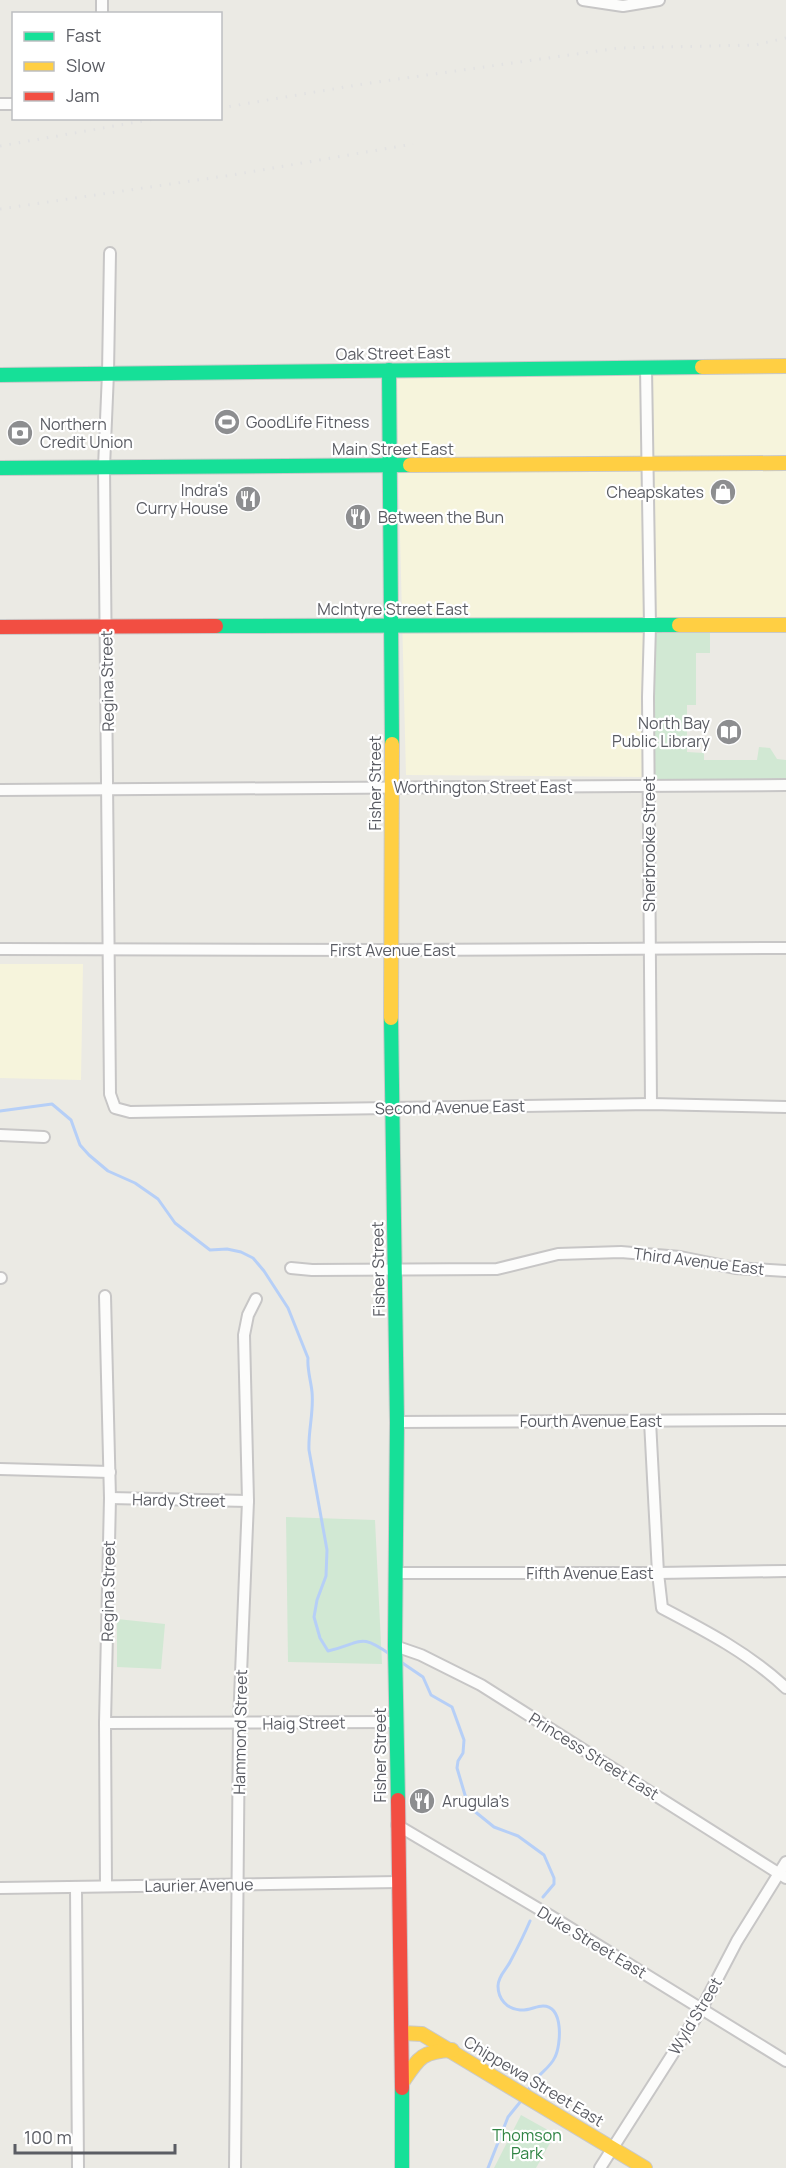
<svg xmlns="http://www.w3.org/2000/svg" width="786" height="2168" font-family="Manrope,sans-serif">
<rect width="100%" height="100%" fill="#ebeae4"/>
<g fill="#f6f4dc">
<path d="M 786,371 L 786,624 L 650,626 L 648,777 L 406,775 L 396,376 Z"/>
<path d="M 0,964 L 83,964 L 81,1080 L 0,1078 Z"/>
</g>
<g fill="#d1e8d3">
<path d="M 650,626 L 710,626 L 710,653 L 696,653 L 696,705 L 687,705 L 687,752 L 704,753 L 704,760 L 757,760 L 759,747 L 770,748 L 777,759 L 786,760 L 786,785 L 648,787 Z"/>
<path d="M 286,1517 L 375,1520 L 382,1664 L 288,1662 Z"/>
<path d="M 117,1619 L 165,1624 L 161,1669 L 117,1667 Z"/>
<path d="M 521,2115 L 555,2134 L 536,2168 L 494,2168 Z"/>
</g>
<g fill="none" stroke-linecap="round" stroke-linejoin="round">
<g stroke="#b6cff7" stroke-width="3">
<path d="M 0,1111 L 52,1104 L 71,1120 L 80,1145 L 89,1155 L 108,1171 L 135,1183 L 158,1199 L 175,1223 L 210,1250 L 227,1249 L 241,1252 L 253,1258 L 264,1271 L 288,1308 L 308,1358 C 307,1370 311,1381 312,1392 C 314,1412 308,1431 309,1450 L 327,1550 L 326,1576 L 317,1600 L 314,1617 L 320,1638 L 328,1651 C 363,1643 358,1632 391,1655"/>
<path d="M 401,1662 L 423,1677 L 431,1695 L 452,1707 L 464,1740 L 463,1753 L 458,1761 L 457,1768 L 465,1795 L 473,1810 L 494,1827 L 518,1836 L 544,1855 L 554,1878 L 554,1884 L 543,1897"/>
<path d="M 526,2093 C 530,2088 533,2082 537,2078 C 543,2071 551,2066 555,2057 C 561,2045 564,2006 543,2006 C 536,2006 528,2011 520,2010 C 507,2009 498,1999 498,1986 C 498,1976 506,1970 510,1962 C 517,1949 524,1935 530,1921"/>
<path d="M 488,2168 L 508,2117 L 521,2101"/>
</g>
<g stroke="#c7c6c6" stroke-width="14">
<g id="street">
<path d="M 583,0 L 623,6 L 659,0"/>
<path d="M 102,14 L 102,0"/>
<path d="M 0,104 L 14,104"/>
<path d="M 110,253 L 108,373 L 104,467 L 110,1094 L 115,1108 L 130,1112 L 651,1104 L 786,1107"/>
<path d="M 646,368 L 650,626 L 648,697 L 651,1104"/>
<path d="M 0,790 L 786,785"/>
<path d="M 0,949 L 390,950 L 786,948"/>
<path d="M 0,1135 L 44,1137"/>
<path d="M 291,1268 L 312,1270 L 497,1269 L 558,1254 L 621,1252 L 680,1257 L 735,1268 L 786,1271"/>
<path d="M 0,1278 L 1,1278"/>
<path d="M 105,1296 L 110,1498 L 105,1723 L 106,1886"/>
<path d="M 650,1421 L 658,1573 L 662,1608 C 706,1631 750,1654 786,1688"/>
<path d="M 397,1422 L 786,1420"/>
<path d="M 0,1469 L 110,1472"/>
<path d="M 110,1498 L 248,1501"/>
<path d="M 395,1573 L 658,1573 L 786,1571"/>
<path d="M 395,1646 L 421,1655 L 481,1685 L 786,1878"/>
<path d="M 105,1723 L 396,1722"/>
<path d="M 397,1825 L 549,1915 L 786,2061"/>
<path d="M 0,1888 L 398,1882"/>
<path d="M 76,1888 L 78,2168"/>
<path d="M 235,2168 L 239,1723 L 248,1501 L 244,1335 L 248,1315 L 256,1299"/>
<path d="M 600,2168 L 702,2008 L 737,1941 L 786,1862"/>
</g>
</g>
<g stroke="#c9c9c9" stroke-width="16">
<g id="fast">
<path d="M 389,370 L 392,744"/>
<path d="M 0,375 L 702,367"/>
<path d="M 0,468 L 410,465"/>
<path d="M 216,626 L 679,625"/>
<path d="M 391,1018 L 397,1422 L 395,1646 L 398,1800"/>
<path d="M 402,2088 L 402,2168"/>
</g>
</g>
<g stroke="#c9c9c9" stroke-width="16">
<g id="slow">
<path d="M 702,367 L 786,366"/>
<path d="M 410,465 L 786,463"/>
<path d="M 679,625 L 786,625"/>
<path d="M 391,1018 L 392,744"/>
<path d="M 402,2033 L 422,2034 L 645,2168"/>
<path d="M 402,2083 C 418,2059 421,2051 452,2050"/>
</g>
</g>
<g stroke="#c9c9c9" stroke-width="16">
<g id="jam">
<path d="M 0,627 L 216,626"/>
<path d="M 398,1800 L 402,2088"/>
</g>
</g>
<use href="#street" stroke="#fcfcfb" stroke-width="10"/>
<use href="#fast" stroke="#16e098" stroke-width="14"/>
<use href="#slow" stroke="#ffcf43" stroke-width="14"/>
<use href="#jam" stroke="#f24e42" stroke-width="14"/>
<g stroke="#e2e2e2" stroke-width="3" stroke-dasharray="1.5 8" stroke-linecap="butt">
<path d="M 220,108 L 363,84 L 619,48 L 755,45 L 786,38"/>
<path d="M 0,146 L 160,118"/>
<path d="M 0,209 L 232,175 L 413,144"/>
</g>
</g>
<defs>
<g id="stadium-disc" transform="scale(1.35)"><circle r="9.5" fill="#8d8e90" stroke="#fff"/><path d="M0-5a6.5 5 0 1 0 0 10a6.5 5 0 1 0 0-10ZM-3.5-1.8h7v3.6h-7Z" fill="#fff"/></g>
<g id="bank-disc" transform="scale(1.35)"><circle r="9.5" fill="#8d8e90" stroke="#fff"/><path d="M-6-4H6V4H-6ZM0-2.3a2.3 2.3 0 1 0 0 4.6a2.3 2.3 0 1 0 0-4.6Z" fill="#fff"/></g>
<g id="shop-disc" transform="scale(1.35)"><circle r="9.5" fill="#8d8e90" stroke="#fff"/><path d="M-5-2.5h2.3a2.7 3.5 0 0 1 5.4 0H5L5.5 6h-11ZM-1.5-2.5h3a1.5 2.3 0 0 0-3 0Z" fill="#fff"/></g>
<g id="restaurant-disc" transform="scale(1.35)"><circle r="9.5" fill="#8d8e90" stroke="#fff"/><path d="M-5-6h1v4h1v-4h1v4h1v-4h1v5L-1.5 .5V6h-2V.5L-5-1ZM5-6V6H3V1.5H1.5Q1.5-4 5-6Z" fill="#fff"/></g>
<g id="library-disc" transform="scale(1.35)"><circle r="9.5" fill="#8d8e90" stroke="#fff"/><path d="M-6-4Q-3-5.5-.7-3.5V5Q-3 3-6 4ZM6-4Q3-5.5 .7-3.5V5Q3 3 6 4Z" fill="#fff"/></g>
</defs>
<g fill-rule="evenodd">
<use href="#stadium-disc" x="227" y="422"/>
<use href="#bank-disc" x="20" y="433"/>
<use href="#shop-disc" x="723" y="492"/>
<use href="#restaurant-disc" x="248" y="499"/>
<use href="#restaurant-disc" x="358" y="517"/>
<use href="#library-disc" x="729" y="732"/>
<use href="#restaurant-disc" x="422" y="1801"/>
</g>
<g text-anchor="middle" stroke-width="4.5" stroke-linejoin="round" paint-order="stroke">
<g font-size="16" fill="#5a5c63" stroke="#fff">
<text transform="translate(393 353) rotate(-1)" y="6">Oak Street East</text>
<text x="393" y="455">Main Street East</text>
<text x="393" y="615">McIntyre Street East</text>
<text transform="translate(107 681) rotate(-91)" y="6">Regina Street</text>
<text transform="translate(375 783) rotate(-90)" y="6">Fisher Street</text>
<text x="483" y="793">Worthington Street East</text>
<text transform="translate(649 844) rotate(-90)" y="6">Sherbrooke Street</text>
<text x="393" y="956">First Avenue East</text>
<text transform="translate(450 1107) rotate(-1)" y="6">Second Avenue East</text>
<text transform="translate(699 1261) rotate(7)" y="6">Third Avenue East</text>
<text transform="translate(378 1269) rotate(-91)" y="6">Fisher Street</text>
<text x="591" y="1427">Fourth Avenue East</text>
<text transform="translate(179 1500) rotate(1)" y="6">Hardy Street</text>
<text x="590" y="1579">Fifth Avenue East</text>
<text transform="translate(108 1591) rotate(-89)" y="6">Regina Street</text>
<text transform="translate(304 1723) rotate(-1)" y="6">Haig Street</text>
<text transform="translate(240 1732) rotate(-89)" y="6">Hammond Street</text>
<text transform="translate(380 1755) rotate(-90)" y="6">Fisher Street</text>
<text transform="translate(594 1756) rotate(32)" y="6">Princess Street East</text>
<text transform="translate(199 1885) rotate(-1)" y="6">Laurier Avenue</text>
<text transform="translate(592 1942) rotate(31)" y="6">Duke Street East</text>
<text transform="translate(695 2016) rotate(-59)" y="6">Wyld Street</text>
<text transform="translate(534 2081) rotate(31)" y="6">Chippewa Street East</text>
</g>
<g font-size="16" fill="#5a5c63" stroke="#fff" text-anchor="start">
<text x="246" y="428">GoodLife Fitness</text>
<text x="40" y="430">Northern<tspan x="40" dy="18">Credit Union</tspan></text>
<text x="228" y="496" text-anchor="end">Indra's<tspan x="228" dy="18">Curry House</tspan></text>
<text x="704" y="498" text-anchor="end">Cheapskates</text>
<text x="378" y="523">Between the Bun</text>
<text x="710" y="729" text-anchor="end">North Bay<tspan x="710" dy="18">Public Library</tspan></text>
<text x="442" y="1807">Arugula’s</text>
</g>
<g font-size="16" fill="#308444" stroke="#fff">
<text x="527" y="2141">Thomson<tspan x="527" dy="18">Park</tspan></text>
</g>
</g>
<rect x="12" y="12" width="210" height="108" fill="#ffffff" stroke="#bdbec1" stroke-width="1.5"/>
<rect x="24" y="32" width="30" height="9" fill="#16e098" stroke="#bdbec1" stroke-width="1.5"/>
<text x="66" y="42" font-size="18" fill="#5a5c63">Fast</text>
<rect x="24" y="62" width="30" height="9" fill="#ffcf43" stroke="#bdbec1" stroke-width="1.5"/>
<text x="66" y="72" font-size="18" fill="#5a5c63">Slow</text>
<rect x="24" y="92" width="30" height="9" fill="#f24e42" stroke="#bdbec1" stroke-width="1.5"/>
<text x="66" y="102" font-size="18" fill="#5a5c63">Jam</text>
<path d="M15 2144v9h160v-9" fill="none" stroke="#5a5c63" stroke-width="3"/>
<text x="24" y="2144" font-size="18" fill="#5a5c63" stroke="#ffffff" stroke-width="4.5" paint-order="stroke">100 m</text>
</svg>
